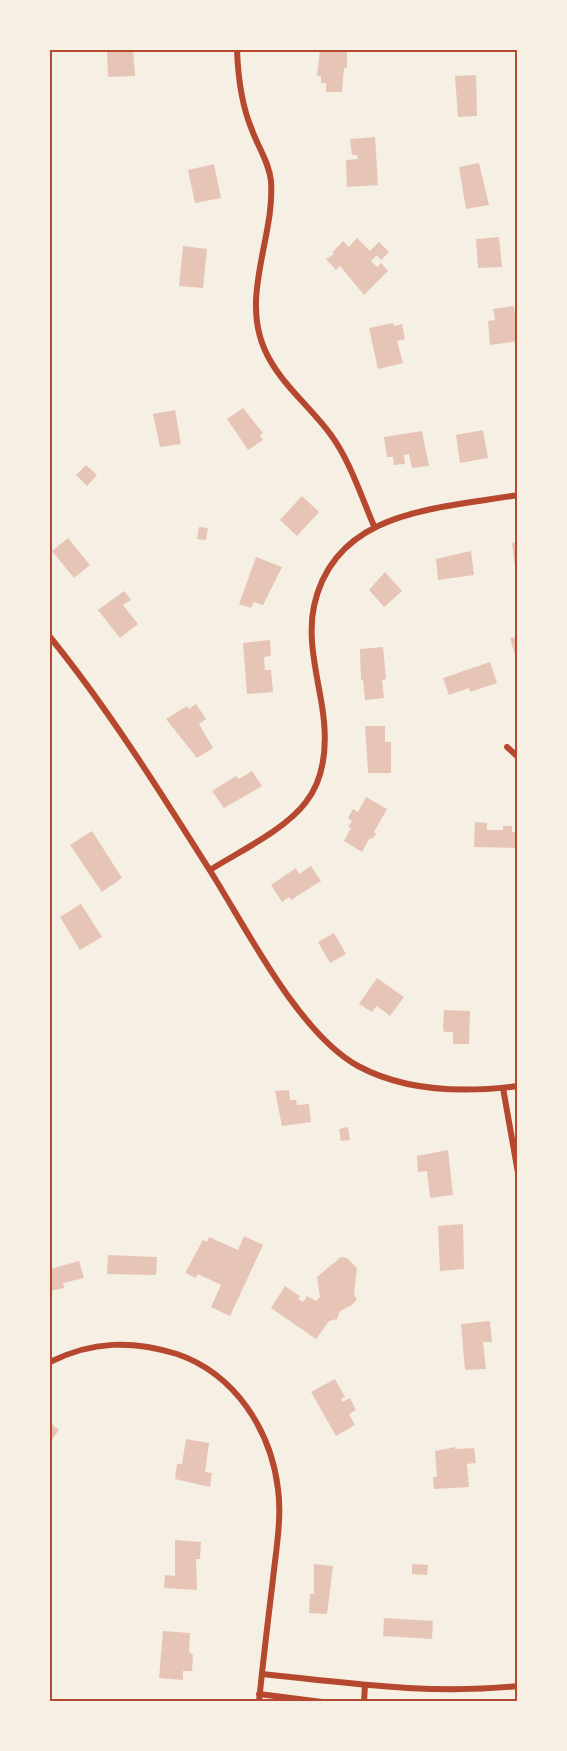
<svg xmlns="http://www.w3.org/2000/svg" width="567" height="1751" font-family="Mulish,sans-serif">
<rect width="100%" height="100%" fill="#f6efe4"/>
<g fill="#e6c5b7">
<path d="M 107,50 L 133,50 L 135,76 L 108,77 Z"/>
<path d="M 320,50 L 347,50 L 347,68 L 344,68 L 342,92 L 326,92 L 326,83 L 321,83 L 321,76 L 317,76 Z"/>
<path d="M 476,75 L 477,116 L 458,117 L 455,76 Z"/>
<path d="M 375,137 L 378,185 L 347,187 L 346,160 L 358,159 L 357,155 L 352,155 L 350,139 Z"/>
<path d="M 479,163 L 489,205 L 466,209 L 459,167 Z"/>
<path d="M 214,164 L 221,198 L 195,203 L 188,170 Z"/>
<path d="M 499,237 L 502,267 L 478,268 L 476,239 Z"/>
<path d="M 357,238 L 370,251 L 379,242 L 389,252 L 381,260 L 377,255 L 371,261 L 377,267 L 381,263 L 388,271 L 364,295 L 340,266 L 336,270 L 326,259 L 334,254 L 332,253 L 343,241 L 349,247 Z"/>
<path d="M 183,246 L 207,249 L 203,288 L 179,286 Z"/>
<path d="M 514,306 L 518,341 L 490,345 L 488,321 L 495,320 L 493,309 Z"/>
<path d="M 393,323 L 394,326 L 402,324 L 405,339 L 397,341 L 403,363 L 378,369 L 369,328 Z"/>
<path d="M 243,408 L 263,433 L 260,436 L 263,440 L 248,450 L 227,419 Z"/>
<path d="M 175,410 L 181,444 L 160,447 L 153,414 Z"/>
<path d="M 483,430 L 488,458 L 460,463 L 456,435 Z"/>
<path d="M 422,431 L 429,466 L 412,468 L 409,454 L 404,455 L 405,464 L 394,465 L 393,457 L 387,457 L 384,437 Z"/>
<path d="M 86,465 L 97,475 L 87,486 L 76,475 Z"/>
<path d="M 302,496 L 319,512 L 297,536 L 280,520 Z"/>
<path d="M 199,527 L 208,528 L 206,540 L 197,539 Z"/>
<path d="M 68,538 L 90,565 L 74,578 L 52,551 Z"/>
<path d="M 518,542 L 518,568 L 515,568 L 512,543 Z"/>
<path d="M 471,551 L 474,575 L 438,580 L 436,559 Z"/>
<path d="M 256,557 L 282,567 L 263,605 L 254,602 L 251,608 L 239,604 Z"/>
<path d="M 385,572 L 402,591 L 384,607 L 369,590 Z"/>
<path d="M 124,591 L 131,600 L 123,605 L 138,624 L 120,638 L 98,610 Z"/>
<path d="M 518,637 L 518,658 L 516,658 L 510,638 Z"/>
<path d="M 270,640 L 271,656 L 264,657 L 265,670 L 271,670 L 273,692 L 247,694 L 243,643 Z"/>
<path d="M 383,647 L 386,679 L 382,680 L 384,698 L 365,700 L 363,680 L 361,680 L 360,649 Z"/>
<path d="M 490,662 L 497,683 L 470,692 L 469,688 L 449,695 L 443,678 Z"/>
<path d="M 196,704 L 206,719 L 199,724 L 213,748 L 197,758 L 166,719 L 187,706 L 189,709 Z"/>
<path d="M 365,726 L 385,726 L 385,742 L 391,742 L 391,773 L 368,773 Z"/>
<path d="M 252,771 L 262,786 L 224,808 L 212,791 L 236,776 L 239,779 Z"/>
<path d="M 366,797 L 387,809 L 374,832 L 376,834 L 373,838 L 369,839 L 362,852 L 344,841 L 351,828 L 348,827 L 352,821 L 348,818 L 353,809 L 358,812 Z"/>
<path d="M 475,822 L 487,823 L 487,830 L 503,830 L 503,826 L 512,826 L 512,832 L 517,832 L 516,848 L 474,847 Z"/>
<path d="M 92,831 L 122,878 L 102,892 L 70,845 Z"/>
<path d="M 311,866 L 321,881 L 291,900 L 289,897 L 282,902 L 271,885 L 296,868 L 299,874 Z"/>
<path d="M 81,904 L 102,937 L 80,950 L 60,917 Z"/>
<path d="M 334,933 L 346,954 L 330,963 L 318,942 Z"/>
<path d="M 377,978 L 404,997 L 390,1016 L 377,1006 L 372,1012 L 359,1004 Z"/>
<path d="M 444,1010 L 470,1011 L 469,1044 L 453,1044 L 453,1032 L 444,1032 L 443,1028 Z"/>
<path d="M 289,1090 L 290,1100 L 296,1100 L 297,1105 L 309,1104 L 311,1122 L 282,1126 L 275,1091 Z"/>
<path d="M 348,1127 L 350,1140 L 341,1141 L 339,1129 Z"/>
<path d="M 448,1150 L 453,1195 L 430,1198 L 427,1171 L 418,1172 L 417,1156 Z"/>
<path d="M 463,1224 L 464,1269 L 440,1271 L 438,1226 Z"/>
<path d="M 244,1236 L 263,1245 L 230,1316 L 211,1307 L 221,1285 L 198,1274 L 196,1278 L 185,1273 L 203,1240 L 207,1242 L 209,1237 L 238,1250 Z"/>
<path d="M 108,1255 L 157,1257 L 156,1275 L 107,1274 Z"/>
<path d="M 341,1257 L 347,1258 L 357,1268 L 354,1295 L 357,1299 L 352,1305 L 340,1311 L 337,1319 L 329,1321 L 316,1339 L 271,1308 L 285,1286 L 300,1296 L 298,1299 L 303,1302 L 307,1296 L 316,1301 L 320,1297 L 317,1277 Z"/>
<path d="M 79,1261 L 84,1278 L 63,1283 L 64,1288 L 50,1291 L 50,1269 Z"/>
<path d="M 490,1321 L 492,1342 L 483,1342 L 486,1369 L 465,1370 L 461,1324 Z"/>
<path d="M 335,1379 L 345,1397 L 341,1399 L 343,1402 L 350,1398 L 356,1410 L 349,1414 L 355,1425 L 336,1436 L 311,1392 Z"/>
<path d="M 50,1423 L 59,1430 L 50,1442 Z"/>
<path d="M 186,1439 L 209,1443 L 205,1472 L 212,1473 L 210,1487 L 175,1479 L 177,1464 L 182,1464 Z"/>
<path d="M 455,1447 L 455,1449 L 474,1448 L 476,1463 L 467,1464 L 469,1487 L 434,1489 L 433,1477 L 437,1477 L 435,1451 Z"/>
<path d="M 175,1540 L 201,1542 L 200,1559 L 196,1559 L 197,1590 L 164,1588 L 165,1575 L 175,1576 Z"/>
<path d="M 314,1564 L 333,1566 L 327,1614 L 309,1613 L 310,1594 L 314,1594 Z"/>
<path d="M 412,1564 L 428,1565 L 427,1575 L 412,1574 Z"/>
<path d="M 384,1618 L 433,1621 L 432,1639 L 383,1636 Z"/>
<path d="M 163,1631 L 190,1633 L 189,1651 L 193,1655 L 192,1671 L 183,1671 L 183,1680 L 159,1678 Z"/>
</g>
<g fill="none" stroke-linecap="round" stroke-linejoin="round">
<g stroke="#b5482f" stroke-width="6">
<path d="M 237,50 C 238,77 241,104 252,130 C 258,147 269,162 271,181 C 275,236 241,294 264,348 C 278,382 310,406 331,435 C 350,461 361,496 374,526"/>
<path d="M 50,637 C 109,710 159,790 209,869 C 246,927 298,1033 358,1066 C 406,1092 464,1093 518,1086"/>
<path d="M 507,747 L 518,757"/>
<path d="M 210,870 C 240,851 285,830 306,802 C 327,775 327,737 322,706 C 317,674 307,638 314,606 C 335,509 438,509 518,495"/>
<path d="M 503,1088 L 518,1173"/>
<path d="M 50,1362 C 92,1341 132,1340 177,1354 C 235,1374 271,1430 278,1489 C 282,1518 276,1550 273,1579 C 268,1620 263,1661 259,1702"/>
<path d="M 262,1674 C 349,1683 429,1695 518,1686"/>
<path d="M 259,1694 L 322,1702"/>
<path d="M 364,1702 L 365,1685"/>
</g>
</g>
<rect width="567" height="1751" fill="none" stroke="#f6efe4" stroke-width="102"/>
<rect x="51" y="51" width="465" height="1649" fill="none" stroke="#b5482f" stroke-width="2"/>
</svg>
